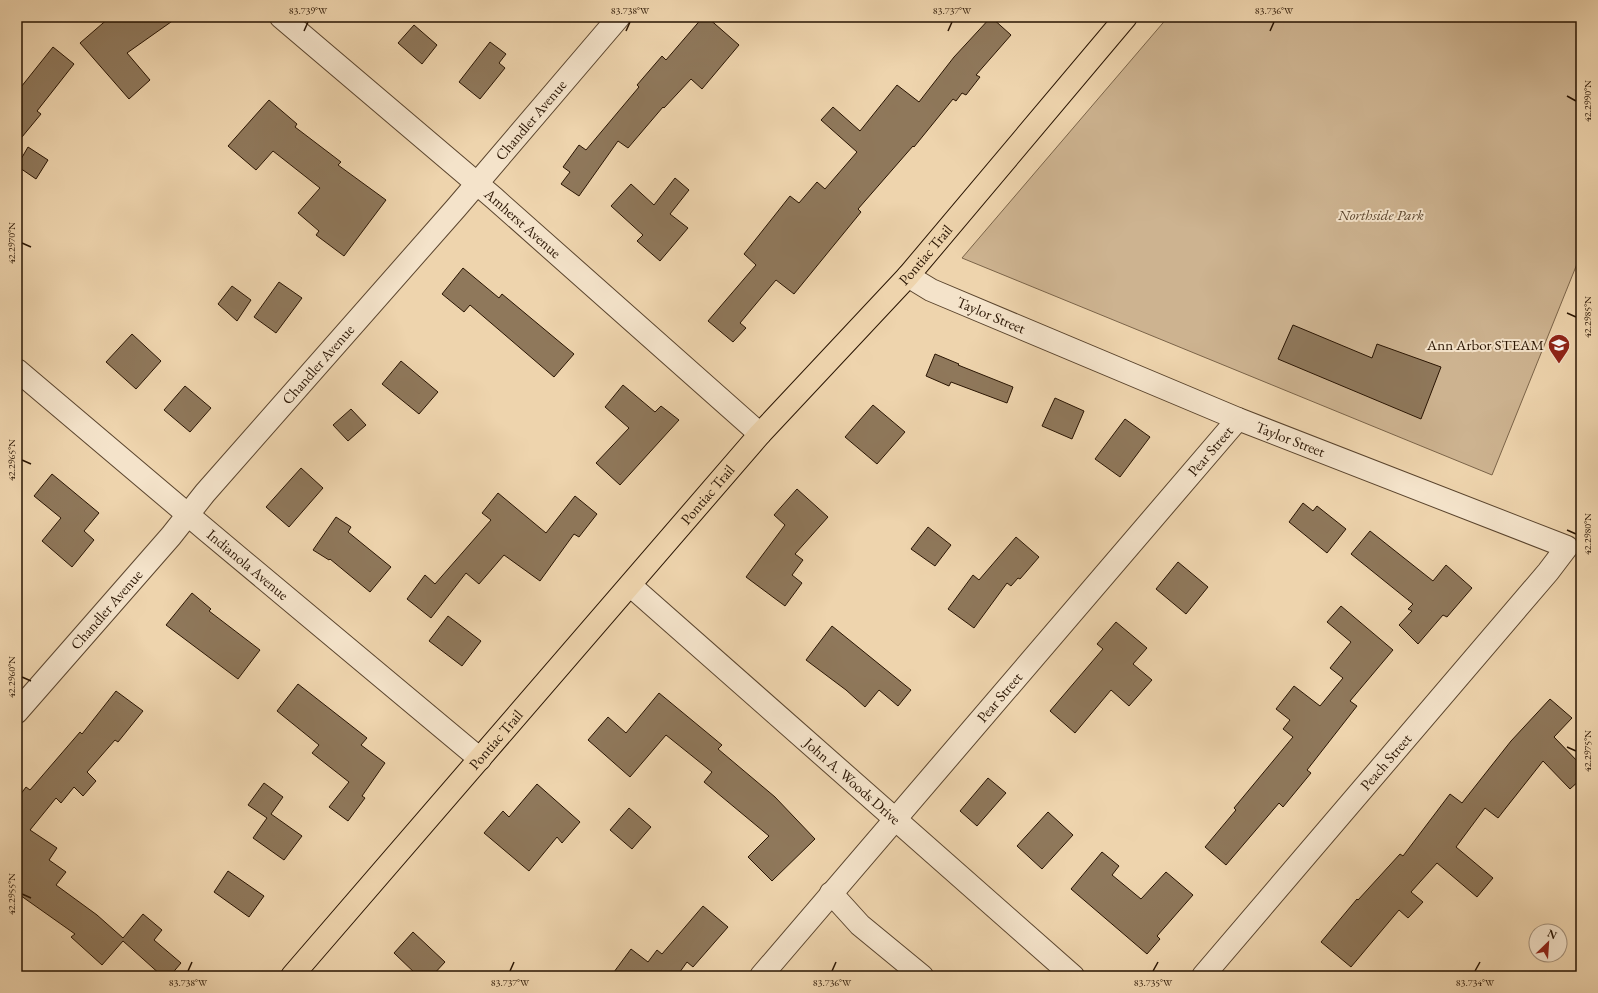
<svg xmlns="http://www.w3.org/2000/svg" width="1598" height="993" font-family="'EB Garamond',serif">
<rect width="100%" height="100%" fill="#eed4ad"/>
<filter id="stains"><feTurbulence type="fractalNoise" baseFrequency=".005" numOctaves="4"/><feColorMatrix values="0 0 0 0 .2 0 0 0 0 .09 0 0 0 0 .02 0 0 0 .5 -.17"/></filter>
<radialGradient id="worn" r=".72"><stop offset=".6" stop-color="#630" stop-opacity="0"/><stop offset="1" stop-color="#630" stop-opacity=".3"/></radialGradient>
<path fill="#cdb390" stroke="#7b6449" d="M 1168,17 L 1581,17 L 1581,254 L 1492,475 L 962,258 Z"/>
<g fill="#8f785b" stroke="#291402">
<path d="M 110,17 L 178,17 L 127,53 L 150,80 L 129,99 L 80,43 Z"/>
<path d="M 703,17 L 707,17 L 739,45 L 702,89 L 691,79 L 664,108 L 663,107 L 628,148 L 618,141 L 579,196 L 561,184 L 570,172 L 563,167 L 579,145 L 586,150 L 639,87 L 637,85 L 662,56 L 666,60 Z"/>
<path d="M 991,17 L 1011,35 L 976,75 L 980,77 L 966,95 L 962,93 L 956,101 L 953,99 L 914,147 L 913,146 L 858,209 L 861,212 L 794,294 L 776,280 L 740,323 L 746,328 L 733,342 L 708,321 L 756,265 L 744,254 L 790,196 L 799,203 L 817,182 L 825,189 L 857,152 L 821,120 L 833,107 L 860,131 L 897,85 L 919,102 L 954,57 Z"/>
<path d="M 414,25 L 437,45 L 422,64 L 398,43 Z"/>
<path d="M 490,42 L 506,54 L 499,63 L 505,68 L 480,99 L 459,82 Z"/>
<path d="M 53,47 L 74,64 L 37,111 L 41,114 L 17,143 L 17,92 Z"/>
<path d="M 269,100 L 297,124 L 295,127 L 341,162 L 338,165 L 386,200 L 344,256 L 316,235 L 319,231 L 298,213 L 320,188 L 273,151 L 256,170 L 228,146 Z"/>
<path d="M 28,147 L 48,160 L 36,179 L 17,166 Z"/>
<path d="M 675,178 L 689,190 L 670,214 L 688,228 L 660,261 L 637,241 L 643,235 L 611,206 L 631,184 L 654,205 Z"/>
<path d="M 463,268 L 499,298 L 502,294 L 574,354 L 554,377 L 470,305 L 464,312 L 442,294 Z"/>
<path d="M 279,282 L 302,298 L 276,333 L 254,317 Z"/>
<path d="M 232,286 L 251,300 L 237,321 L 218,304 Z"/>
<path d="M 1293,325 L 1372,358 L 1377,344 L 1441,367 L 1421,419 L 1278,359 Z"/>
<path d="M 132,334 L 161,361 L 136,389 L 106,362 Z"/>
<path d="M 935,354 L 959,364 L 958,365 L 1013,387 L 1007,403 L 951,382 L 949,386 L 926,376 Z"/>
<path d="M 401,361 L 438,392 L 419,414 L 382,384 Z"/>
<path d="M 623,385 L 655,412 L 661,406 L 679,420 L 620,485 L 596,463 L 629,428 L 605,407 Z"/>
<path d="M 185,386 L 211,408 L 190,432 L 164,410 Z"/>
<path d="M 1055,398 L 1084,411 L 1072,439 L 1042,426 Z"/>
<path d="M 873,405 L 905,432 L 877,464 L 845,437 Z"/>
<path d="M 351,409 L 366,425 L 348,441 L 333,425 Z"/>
<path d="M 1125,419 L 1150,437 L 1120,477 L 1095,459 Z"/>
<path d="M 301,468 L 323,488 L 289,527 L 266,507 Z"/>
<path d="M 52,474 L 99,513 L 84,531 L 94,540 L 72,567 L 42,541 L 61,518 L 34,496 Z"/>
<path d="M 797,489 L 828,517 L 795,554 L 803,560 L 792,575 L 802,583 L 785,606 L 746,577 L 785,525 L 774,515 Z"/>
<path d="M 498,493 L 546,533 L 575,496 L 597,514 L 579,537 L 574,534 L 540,581 L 504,555 L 479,584 L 466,573 L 431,618 L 407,599 L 425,575 L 435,584 L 491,520 L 482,513 Z"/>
<path d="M 1303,503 L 1313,511 L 1317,506 L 1346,529 L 1327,553 L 1289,522 Z"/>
<path d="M 336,517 L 351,527 L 348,532 L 391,567 L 370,592 L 330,559 L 329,560 L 313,550 Z"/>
<path d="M 928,527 L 951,545 L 935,566 L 911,549 Z"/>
<path d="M 1370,531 L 1433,581 L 1446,565 L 1472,588 L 1447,617 L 1443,615 L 1418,644 L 1399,625 L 1412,611 L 1408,609 L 1413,604 L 1351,554 Z"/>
<path d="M 1016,537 L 1039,557 L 1020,579 L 1018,578 L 1011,586 L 1007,583 L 974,628 L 948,609 L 973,575 L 979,580 Z"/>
<path d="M 1178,562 L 1208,587 L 1186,614 L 1156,589 Z"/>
<path d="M 192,593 L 211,609 L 209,611 L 260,650 L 238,679 L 166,625 Z"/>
<path d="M 1341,606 L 1393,650 L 1350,701 L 1357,706 L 1307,770 L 1311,773 L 1283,807 L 1279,803 L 1226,865 L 1205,847 L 1236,810 L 1234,808 L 1293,737 L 1283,729 L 1290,720 L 1276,709 L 1294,686 L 1320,706 L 1343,678 L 1330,668 L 1351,642 L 1327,622 Z"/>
<path d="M 448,616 L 481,641 L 462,666 L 429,641 Z"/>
<path d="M 1116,622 L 1147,648 L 1133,664 L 1152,680 L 1129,706 L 1111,690 L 1075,733 L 1050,711 L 1103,649 L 1097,644 Z"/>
<path d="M 832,626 L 911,690 L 898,706 L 879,690 L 865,707 L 846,690 L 806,660 Z"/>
<path d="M 298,684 L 367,738 L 361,745 L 385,763 L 362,796 L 365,798 L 348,821 L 329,807 L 349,782 L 312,753 L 319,745 L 277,711 Z"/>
<path d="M 116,691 L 143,711 L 118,742 L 115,740 L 87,772 L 96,781 L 83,796 L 74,787 L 61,803 L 56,798 L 30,830 L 57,848 L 49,860 L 66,872 L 56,885 L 97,915 L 123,938 L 143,914 L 162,930 L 154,940 L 181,963 L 170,976 L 162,976 L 123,941 L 102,965 L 71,937 L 75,934 L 17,893 L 17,799 L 26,787 L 30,790 L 80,732 L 82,734 Z"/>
<path d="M 659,693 L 722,745 L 718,749 L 775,797 L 815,839 L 772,881 L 748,857 L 769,836 L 704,782 L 712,772 L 666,735 L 630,777 L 588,740 L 608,717 L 626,733 Z"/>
<path d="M 1550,699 L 1572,718 L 1554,737 L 1581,765 L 1581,779 L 1570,789 L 1543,761 L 1498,818 L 1485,808 L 1456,847 L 1493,878 L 1477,897 L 1437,863 L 1411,892 L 1423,902 L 1408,918 L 1399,910 L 1351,967 L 1321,942 L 1357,899 L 1358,900 L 1400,854 L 1403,856 L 1450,794 L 1462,803 L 1511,741 Z"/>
<path d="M 988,778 L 1006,793 L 977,826 L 960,811 Z"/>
<path d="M 264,783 L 283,797 L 271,814 L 302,836 L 284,860 L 253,838 L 267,818 L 248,805 Z"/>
<path d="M 537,784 L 580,822 L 562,843 L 557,837 L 529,871 L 484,833 L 503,811 L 509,817 Z"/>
<path d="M 629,808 L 651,827 L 632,849 L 610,830 Z"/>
<path d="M 1048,812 L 1073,835 L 1042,869 L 1017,846 Z"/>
<path d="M 1102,852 L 1119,866 L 1112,875 L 1141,899 L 1166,872 L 1193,895 L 1157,936 L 1160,939 L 1147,954 L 1071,889 Z"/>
<path d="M 228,871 L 264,896 L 249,917 L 214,892 Z"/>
<path d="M 703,906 L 728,927 L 693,967 L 687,962 L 677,976 L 611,976 L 631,949 L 648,962 L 657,950 L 662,954 Z"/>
<path d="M 413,932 L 445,962 L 432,976 L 418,976 L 394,953 Z"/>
</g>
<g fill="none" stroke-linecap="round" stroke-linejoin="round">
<g stroke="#5a442d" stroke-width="24">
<g id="minor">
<path id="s1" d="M 281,17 L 494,198 L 760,434"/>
<path id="s2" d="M 908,276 L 931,290 L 1238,419 L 1567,547 L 1548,572 L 1203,976"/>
<path id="s3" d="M 17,370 L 206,530 L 480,759"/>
<path id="s4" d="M 631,586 L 1073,976"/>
<path id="s5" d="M 17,712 L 171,536 L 205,493 L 456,208 L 619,17"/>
<path d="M 831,893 L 860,925 L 922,976"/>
<path id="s6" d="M 761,976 L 1238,419"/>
</g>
</g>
<g stroke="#291402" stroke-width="24">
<g id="major">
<path id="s7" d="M 292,976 L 760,434 L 908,276 L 1126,17"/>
</g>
</g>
<use href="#minor" stroke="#f4e3ca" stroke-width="22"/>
<use href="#major" stroke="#eed4ad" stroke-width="22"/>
</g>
<path fill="none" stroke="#291402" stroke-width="1.5" d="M 304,31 L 308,22M 626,31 L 630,22M 948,31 L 952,22M 1270,31 L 1274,22M 1567,96 L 1576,101M 22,243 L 31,247M 1567,313 L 1576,317M 22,460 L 31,464M 1567,530 L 1576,534M 22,677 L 31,681M 1567,747 L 1576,751M 22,894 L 31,898M 188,971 L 192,962M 510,971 L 514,962M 832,971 L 836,962M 1153,971 L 1158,962M 1475,971 L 1480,962"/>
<defs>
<g id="school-pin" transform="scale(1.15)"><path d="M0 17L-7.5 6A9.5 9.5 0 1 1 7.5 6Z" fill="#8f2418" stroke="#f4e3ca"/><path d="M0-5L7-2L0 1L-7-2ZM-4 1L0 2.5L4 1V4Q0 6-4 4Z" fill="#fff"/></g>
</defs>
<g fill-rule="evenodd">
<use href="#school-pin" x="1559" y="345"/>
</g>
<g text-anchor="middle" stroke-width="4" stroke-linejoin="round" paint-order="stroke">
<g font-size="15" fill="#291402" stroke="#f4e3ca">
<text dy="5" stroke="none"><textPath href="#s5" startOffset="784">Chandler Avenue</textPath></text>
<text dy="5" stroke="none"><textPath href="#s1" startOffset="318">Amherst Avenue</textPath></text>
<text dy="5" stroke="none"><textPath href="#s7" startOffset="960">Pontiac Trail</textPath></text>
<text dy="5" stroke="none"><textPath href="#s2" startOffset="92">Taylor Street</textPath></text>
<text dy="5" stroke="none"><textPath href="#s5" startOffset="460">Chandler Avenue</textPath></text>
<text dy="5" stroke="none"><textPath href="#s2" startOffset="416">Taylor Street</textPath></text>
<text dy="5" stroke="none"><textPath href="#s6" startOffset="691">Pear Street</textPath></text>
<text dy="5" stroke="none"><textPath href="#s7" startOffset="636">Pontiac Trail</textPath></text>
<text dy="5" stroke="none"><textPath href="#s3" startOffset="302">Indianola Avenue</textPath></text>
<text dy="5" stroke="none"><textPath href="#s5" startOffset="136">Chandler Avenue</textPath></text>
<text dy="5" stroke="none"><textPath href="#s6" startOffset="367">Pear Street</textPath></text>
<text dy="5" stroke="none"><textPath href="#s7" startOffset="312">Pontiac Trail</textPath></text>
<text transform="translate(1386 762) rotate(-49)" y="5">Peach Street</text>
<text dy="5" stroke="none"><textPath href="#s4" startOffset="295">John A. Woods Drive</textPath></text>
</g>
<g font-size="15" font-style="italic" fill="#5a442d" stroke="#f4e3ca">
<text x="1381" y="220">Northside Park</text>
</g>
<g font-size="15" fill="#291402" stroke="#f4e3ca" text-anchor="end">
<text x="1544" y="350">Ann Arbor STEAM</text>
</g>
</g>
<rect width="1598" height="993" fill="none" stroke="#eed4ad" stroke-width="44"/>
<g transform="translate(1548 943) rotate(25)"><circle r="19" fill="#f4e3ca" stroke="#a3907a"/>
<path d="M0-3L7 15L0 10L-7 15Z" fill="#8f2418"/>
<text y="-6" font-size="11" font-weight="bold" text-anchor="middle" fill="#291402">N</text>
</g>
<rect x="22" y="22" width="1554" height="949" fill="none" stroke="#291402" stroke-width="1.5"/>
<g font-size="10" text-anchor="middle" fill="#291402">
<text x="308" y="14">83.739°W</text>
<text x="630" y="14">83.738°W</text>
<text x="952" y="14">83.737°W</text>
<text x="1274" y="14">83.736°W</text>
<text transform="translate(1587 101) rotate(-90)" y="4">42.2990°N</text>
<text transform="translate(11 243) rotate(-90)" y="4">42.2970°N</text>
<text transform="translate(1587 317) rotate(-90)" y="4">42.2985°N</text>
<text transform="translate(11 460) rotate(-90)" y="4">42.2965°N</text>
<text transform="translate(1587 534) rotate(-90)" y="4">42.2980°N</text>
<text transform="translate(11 677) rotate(-90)" y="4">42.2960°N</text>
<text transform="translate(1587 751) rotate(-90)" y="4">42.2975°N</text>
<text transform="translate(11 894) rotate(-90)" y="4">42.2955°N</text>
<text x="188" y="986">83.738°W</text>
<text x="510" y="986">83.737°W</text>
<text x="832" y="986">83.736°W</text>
<text x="1153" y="986">83.735°W</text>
<text x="1475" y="986">83.734°W</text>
</g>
<rect width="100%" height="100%" filter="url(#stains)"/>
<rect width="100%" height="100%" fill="url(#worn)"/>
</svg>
